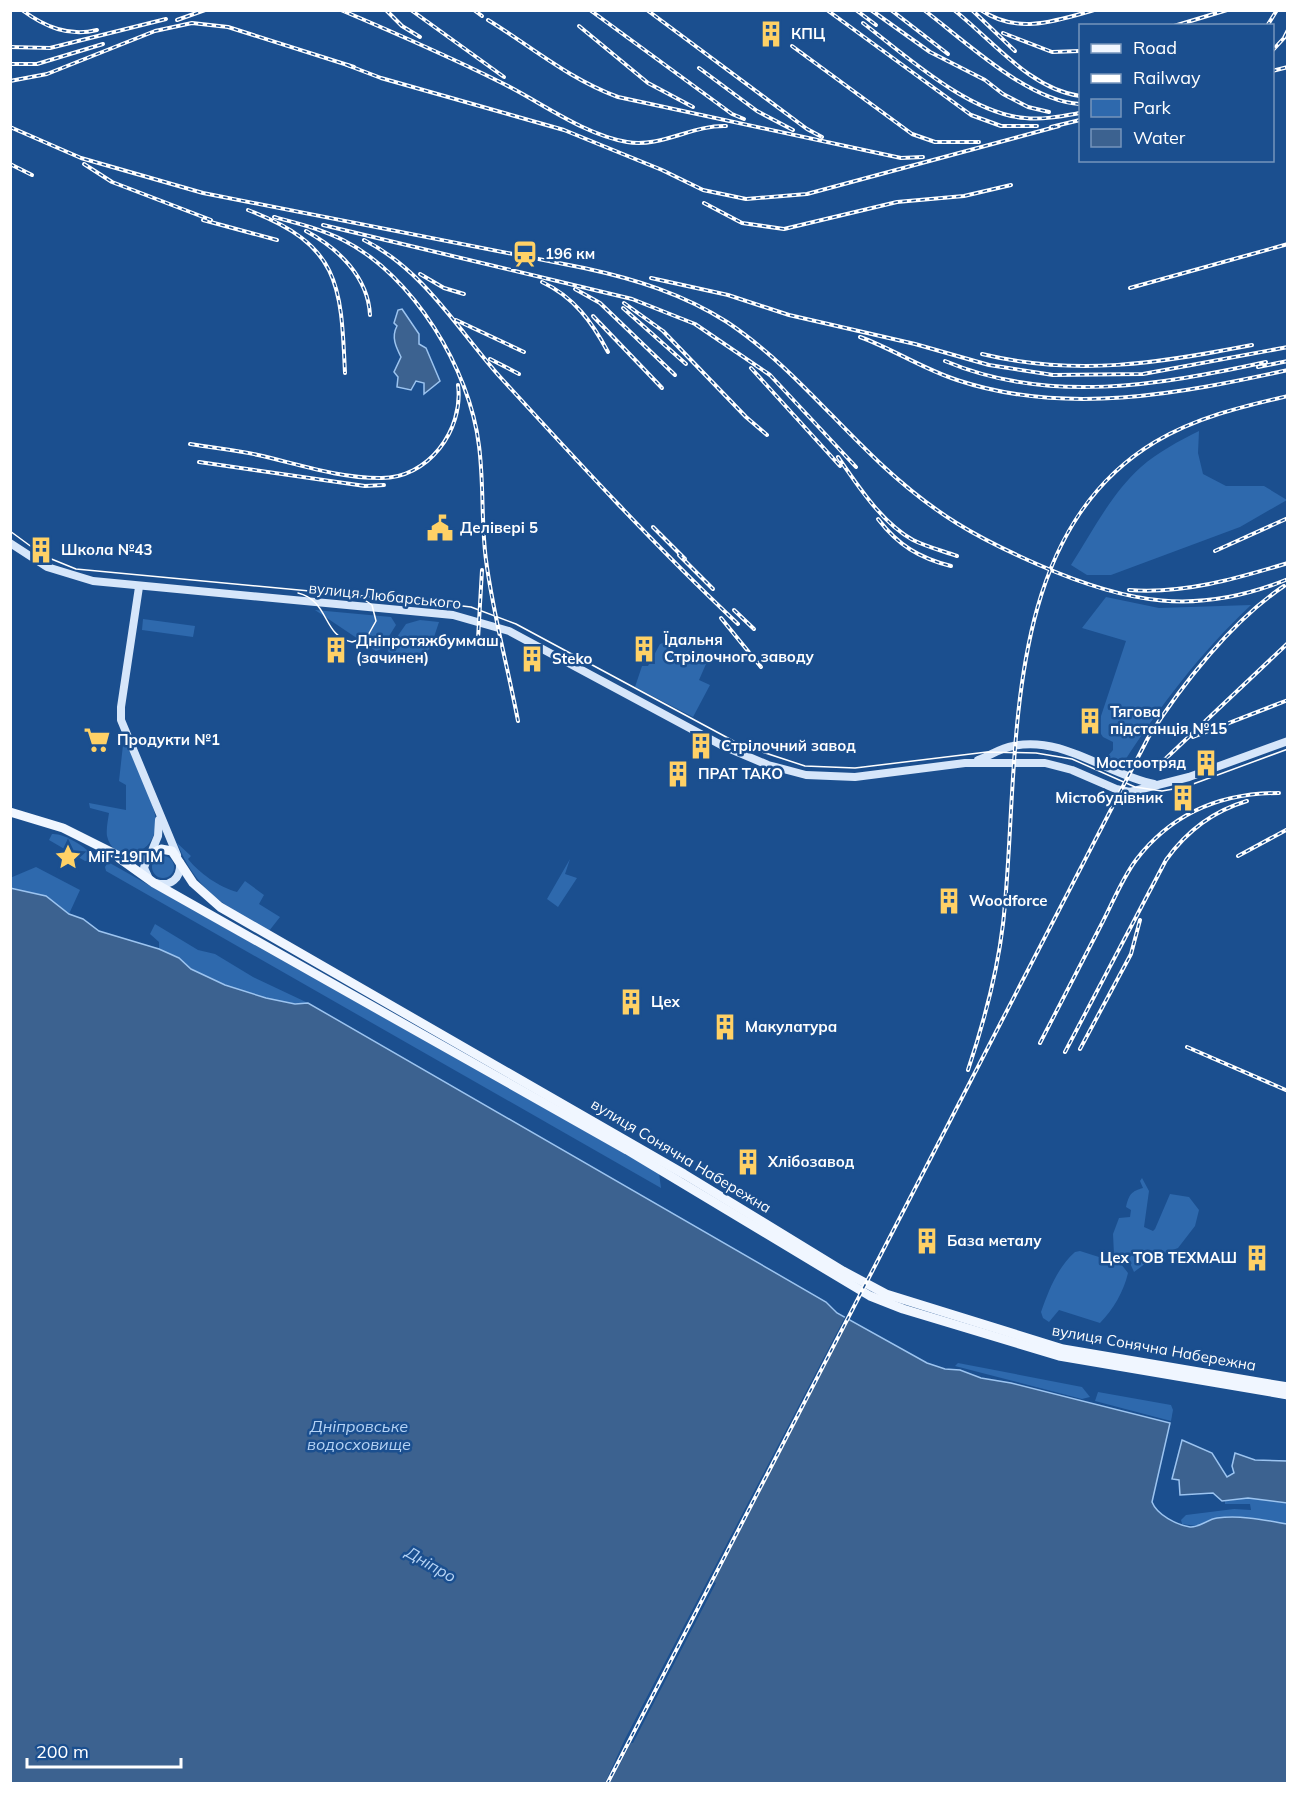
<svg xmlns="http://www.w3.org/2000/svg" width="1298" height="1794" font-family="Mulish,sans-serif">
<rect width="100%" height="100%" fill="#1b4f8f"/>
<g fill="#2e69ad">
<path d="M 1199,431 L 1198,453 L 1203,474 L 1226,486 L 1264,486 L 1287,500 L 1240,527 L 1111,575 L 1087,575 L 1071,565 C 1092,532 1111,494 1141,467 C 1158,452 1179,441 1199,431 Z"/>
<path d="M 1106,597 L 1159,608 L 1251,605 C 1200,653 1160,706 1122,765 L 1107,757 L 1113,750 L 1113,742 L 1103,737 L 1097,728 L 1126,641 L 1082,628 Z"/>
<path d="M 315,610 L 391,617 L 396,625 L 381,649 L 376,651 Z"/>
<path d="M 143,619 L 195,626 L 193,637 L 142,630 Z"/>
<path d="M 420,620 L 439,622 L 431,646 L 420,662 L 406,664 L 389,655 L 388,650 L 406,624 Z"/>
<path d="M 663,643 L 676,654 L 681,651 L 706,664 L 699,680 L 710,685 L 693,717 L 635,687 L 642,666 L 648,666 L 660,644 Z"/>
<path d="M 126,742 C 133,760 155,805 156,820 C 158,855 115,868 107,836 C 106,829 108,820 109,813 L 90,808 L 89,803 L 126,810 L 126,785 L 119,781 L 123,745 Z"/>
<path d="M 52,834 C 64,833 86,847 93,856 L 93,860 L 85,861 L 49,840 Z"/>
<path d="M 177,843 L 191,856 L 188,859 C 199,873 219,887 237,892 L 245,881 L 264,895 L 259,904 L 280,917 L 269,931 C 224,905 198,893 177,843 Z"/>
<circle cx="163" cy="867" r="11"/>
<path d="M 570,859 L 565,874 L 577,878 L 558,907 L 547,899 Z"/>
<path d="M 108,862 L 659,1173 L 661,1188 L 106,871 L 105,867 Z"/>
<path d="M 36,867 L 80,890 L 69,914 L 46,896 L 11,888 L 10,878 Z"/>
<path d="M 155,924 L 198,950 L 215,954 L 253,977 L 308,1003 C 271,1006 225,989 194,970 C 188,967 185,962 180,958 C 174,954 165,953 159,949 L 159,942 L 150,934 Z"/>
<path d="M 1142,1178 L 1149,1191 L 1144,1227 L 1153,1231 L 1155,1229 L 1170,1194 L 1189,1197 L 1199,1210 L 1195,1226 L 1178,1248 L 1154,1257 L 1134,1272 L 1130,1263 L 1114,1255 L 1113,1234 L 1119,1218 L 1130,1217 L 1131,1210 L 1126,1207 C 1129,1194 1132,1191 1143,1188 L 1140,1181 Z"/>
<path d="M 1080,1251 L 1121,1264 L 1128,1273 C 1124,1291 1113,1310 1100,1323 L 1059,1310 L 1049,1322 L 1043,1318 L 1041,1312 C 1049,1290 1057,1268 1075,1252 Z"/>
<path d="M 958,1363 L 1082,1387 L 1090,1397 L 1082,1399 L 955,1366 Z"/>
<path d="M 1098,1392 L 1171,1405 L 1173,1410 L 1171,1421 L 1095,1401 Z"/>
<path d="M 1248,1498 L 1287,1503 L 1287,1524 C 1259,1519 1223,1509 1197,1526 L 1182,1524 L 1181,1520 L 1186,1515 L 1234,1509 L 1251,1510 L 1250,1504 L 1225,1504 L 1225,1501 Z"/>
</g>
<g fill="#3c6290" stroke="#9cc4f0" stroke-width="1.5">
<path d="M 402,309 L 419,334 L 419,344 L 426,348 L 440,381 L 424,394 L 424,383 L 416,381 L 411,390 L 397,387 L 398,377 L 394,372 L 401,357 C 396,347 391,337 397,326 L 394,323 L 398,310 Z"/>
<path d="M 10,888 L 46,896 L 69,914 L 83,919 L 99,931 L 159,949 L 179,958 L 191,969 L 225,985 L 266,998 L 295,1004 L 308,1003 L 826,1302 L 837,1313 L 927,1363 L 945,1369 L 960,1370 L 981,1378 L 1011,1383 L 1170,1423 L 1152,1502 C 1157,1515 1177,1525 1190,1527 C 1199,1528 1208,1519 1217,1518 C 1241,1515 1264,1520 1287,1524 L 1287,1783 L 11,1783 Z"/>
<path d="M 1182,1440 L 1212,1453 L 1227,1477 L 1234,1473 L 1232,1466 L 1235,1453 L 1255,1460 L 1287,1461 L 1287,1503 L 1248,1498 L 1222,1501 L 1213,1493 L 1180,1495 L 1179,1480 L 1172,1479 Z"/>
</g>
<path fill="#1b4f8f" d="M 846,1315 L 850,1316 L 714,1582 L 716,1583 L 633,1743 L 631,1743 L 610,1783 L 605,1783 L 625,1739 Z"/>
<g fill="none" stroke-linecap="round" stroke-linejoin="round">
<g stroke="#d6e6fa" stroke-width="8">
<path d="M 10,543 L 47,567 L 93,581 L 453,615 L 509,631 L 723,746 L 768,765 L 806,775 L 855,777 L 965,763 L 1045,763 L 1072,770 L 1116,789 L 1130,792 L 1189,777 L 1288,741"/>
<path d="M 139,587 L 121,707 L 121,720 L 177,855"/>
<path d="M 978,760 C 990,756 1000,748 1013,746 C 1062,735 1108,775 1154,784"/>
<path d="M 151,853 L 158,836 L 159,820"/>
<path d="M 148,855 L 144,868 L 149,879"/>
<path d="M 156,883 C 170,887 181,879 180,863"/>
</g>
<g stroke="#f0f6ff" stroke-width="9">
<path d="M 10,812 L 63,828 L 123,858 L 143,857 L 161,849 L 172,851 L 193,883 L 220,907 L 684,1174 L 843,1271 L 886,1294 L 1063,1349 L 1288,1387"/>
<path d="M 119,858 L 154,883 L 627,1150 L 870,1296 L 903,1309 L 1059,1356 L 1288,1395"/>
</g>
<g stroke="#fff" stroke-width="1.5">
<path d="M 10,531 L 44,556 L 76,569 L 437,603 L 471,607 L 516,624 L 741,745 L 805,766 L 855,768 L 987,752 L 1036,753 L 1072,759 L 1135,787 L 1162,791 L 1185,787 L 1288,749"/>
<path d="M 298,593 C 330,601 322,636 352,642 L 367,637 L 376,621 L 372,605 L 359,596"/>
</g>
<g stroke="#fff" stroke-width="4">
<g id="rail">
<path d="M 22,10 C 45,27 69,37 97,30"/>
<path d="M 341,10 C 395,33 448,56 500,82 C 541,102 582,134 627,142 C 661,148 692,125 726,126"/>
<path d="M 386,10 L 402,26 L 420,37"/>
<path d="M 411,10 L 504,77"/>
<path d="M 474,10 L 482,16"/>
<path d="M 590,10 L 732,114 L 744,119"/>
<path d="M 647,10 L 807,129 L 822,137"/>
<path d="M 827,10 L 971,115 L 1001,126 L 1037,126"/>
<path d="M 856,10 L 876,25"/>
<path d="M 871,10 L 930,52 L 985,80 L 1003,94 L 1028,107 L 1049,112"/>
<path d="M 891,10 L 948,54"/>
<path d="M 924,10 C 965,41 1029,102 1080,104"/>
<path d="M 954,10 C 992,40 1030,89 1080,96"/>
<path d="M 972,10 L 1015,51"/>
<path d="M 981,10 C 1017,35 1056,21 1094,10"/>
<path d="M 177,20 L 205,10"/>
<path d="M 488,20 C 532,47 569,79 618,97 L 901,158 L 923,157"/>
<path d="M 863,23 C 906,56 970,114 1025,118 C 1043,120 1063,116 1080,113"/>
<path d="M 579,26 L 648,83 L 693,107"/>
<path d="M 1174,26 L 1227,10"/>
<path d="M 1267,26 L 1277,10"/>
<path d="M 1003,33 L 1052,52 L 1080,51"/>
<path d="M 792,46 L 912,134 L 935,142 L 979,142"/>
<path d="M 10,47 L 50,48 L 166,19"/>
<path d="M 1272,51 L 1284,38 L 1288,30"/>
<path d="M 10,64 L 37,64 L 103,44"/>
<path d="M 347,65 L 381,78 L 564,130 L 662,170 L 703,190 L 746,199 L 807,194 L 1059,126"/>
<path d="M 699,68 L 757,111 L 793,130"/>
<path d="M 1272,71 L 1288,67"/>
<path d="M 10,81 L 47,74 L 155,31 L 192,23 L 228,27 L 354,67"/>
<path d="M 10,127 L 81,158 L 203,193 L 584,268 C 635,279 683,294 727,322 C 787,362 831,418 883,466 C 935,514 975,537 1039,565 C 1126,603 1196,617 1288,579"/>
<path d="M 1051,127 L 1080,120"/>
<path d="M 10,164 L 32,175"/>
<path d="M 84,164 L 112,182 L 211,220"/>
<path d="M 704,203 L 742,223 L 784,229 L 897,202 L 964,196 L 1011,185"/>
<path d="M 248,210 C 340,245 341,284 345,373"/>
<path d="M 274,217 C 297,223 321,229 343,240 C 413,275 470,369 479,446 C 484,484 481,522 486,560 C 493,614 508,668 518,721"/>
<path d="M 203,220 L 277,240"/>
<path d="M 323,225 L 632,299 L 695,324 L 770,375 L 856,467"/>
<path d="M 306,231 C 339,249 368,277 370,315"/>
<path d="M 364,240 C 424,270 458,330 501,378 C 578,462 655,546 738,624"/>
<path d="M 420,274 L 444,288 L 464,294"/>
<path d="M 651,278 L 728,295 L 789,315 L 915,344 L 989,365 L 1053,375 L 1143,374 L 1288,347"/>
<path d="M 542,282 C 574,297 592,322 608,352"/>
<path d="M 1130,288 L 1288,244"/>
<path d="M 575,289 L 600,303 L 675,375"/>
<path d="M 624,303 L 663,331 L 746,417 L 767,435"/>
<path d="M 623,308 L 686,364"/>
<path d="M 593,316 L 662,388"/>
<path d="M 456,320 L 524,352"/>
<path d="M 860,337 C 893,349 923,369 957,380 C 1065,416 1179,394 1288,370"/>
<path d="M 982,354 C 1077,377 1159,363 1252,345"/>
<path d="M 490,359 L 519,374"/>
<path d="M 945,361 C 1049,405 1160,385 1266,362"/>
<path d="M 1258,367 L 1288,361"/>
<path d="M 751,368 L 840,466"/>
<path d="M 190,444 C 213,448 236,450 258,455 C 298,464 338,478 380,478 C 428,479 464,430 458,385"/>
<path d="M 838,457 C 858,486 882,523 913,540 C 927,547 943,551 957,556"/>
<path d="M 199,462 L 365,486 L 384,485"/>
<path d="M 878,519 C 898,545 919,558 951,566"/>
<path d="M 653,527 L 685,559"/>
<path d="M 1215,551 L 1288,518"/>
<path d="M 679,555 L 713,589"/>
<path d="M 1129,590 C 1184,594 1235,579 1288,563"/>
<path d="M 734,610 L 754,629"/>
<path d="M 721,618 L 761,667"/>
<path d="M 478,639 L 482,570"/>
<path d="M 1193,737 L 1288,700"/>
<path d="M 1160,764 L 1288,643"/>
<path d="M 1238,856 L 1288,829"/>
<path d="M 1040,1043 C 1060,1005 1079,967 1099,929 C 1111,907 1121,880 1136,860 C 1172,813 1221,793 1279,793"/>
<path d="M 1187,1047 L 1288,1091"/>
<path d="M 1080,1049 L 1131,954 L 1140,920"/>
<path d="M 1065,1052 L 1166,860 C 1186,832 1213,811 1247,801"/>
<path d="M 968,1070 C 984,1022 997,975 1003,924 C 1021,765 995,538 1155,442 C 1197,417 1241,407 1288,396"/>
<path d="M 607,1784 L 1148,738 C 1182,684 1232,621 1284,586"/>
</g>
</g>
<use href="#rail" stroke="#1b4f8f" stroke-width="1.5" stroke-dasharray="4.5" stroke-linecap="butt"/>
</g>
<defs>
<g id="building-bare" transform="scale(2.07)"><path d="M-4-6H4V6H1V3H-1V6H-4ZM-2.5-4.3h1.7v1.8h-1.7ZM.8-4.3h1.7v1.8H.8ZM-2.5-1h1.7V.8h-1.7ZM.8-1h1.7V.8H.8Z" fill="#ffd166" stroke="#1b4f8f" stroke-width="2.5" paint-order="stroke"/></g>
<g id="station-bare" transform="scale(2.07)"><path d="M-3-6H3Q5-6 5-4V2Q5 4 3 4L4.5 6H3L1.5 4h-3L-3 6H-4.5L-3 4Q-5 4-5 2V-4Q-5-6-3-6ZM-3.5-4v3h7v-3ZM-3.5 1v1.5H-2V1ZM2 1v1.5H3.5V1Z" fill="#ffd166" stroke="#1b4f8f" stroke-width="2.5" paint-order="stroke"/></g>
<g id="civic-bare" transform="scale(2.07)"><path d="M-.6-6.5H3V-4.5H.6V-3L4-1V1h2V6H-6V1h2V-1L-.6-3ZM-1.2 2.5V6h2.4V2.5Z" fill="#ffd166" stroke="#1b4f8f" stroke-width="2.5" paint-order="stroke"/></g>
<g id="supermarket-bare" transform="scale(2.07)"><path d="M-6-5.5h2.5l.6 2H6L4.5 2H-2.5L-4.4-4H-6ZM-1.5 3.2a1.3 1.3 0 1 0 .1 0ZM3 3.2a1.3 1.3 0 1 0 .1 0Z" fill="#ffd166" stroke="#1b4f8f" stroke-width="2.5" paint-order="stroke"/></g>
<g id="sight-bare" transform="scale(2.07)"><path d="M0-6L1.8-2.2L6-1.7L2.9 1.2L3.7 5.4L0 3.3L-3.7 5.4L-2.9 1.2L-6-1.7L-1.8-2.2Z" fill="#ffd166" stroke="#1b4f8f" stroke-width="2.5" paint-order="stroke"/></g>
</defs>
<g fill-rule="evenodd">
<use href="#building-bare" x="771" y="34"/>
<use href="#station-bare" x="525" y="254"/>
<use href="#civic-bare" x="440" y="528"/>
<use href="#building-bare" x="41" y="550"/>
<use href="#building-bare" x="644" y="649"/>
<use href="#building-bare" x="336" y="650"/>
<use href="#building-bare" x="532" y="659"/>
<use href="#building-bare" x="1090" y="721"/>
<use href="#supermarket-bare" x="97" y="740"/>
<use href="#building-bare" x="701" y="746"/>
<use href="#building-bare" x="1206" y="763"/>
<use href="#building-bare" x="678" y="774"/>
<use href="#building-bare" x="1183" y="798"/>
<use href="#sight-bare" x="68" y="857"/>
<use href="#building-bare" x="949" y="901"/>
<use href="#building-bare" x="631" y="1002"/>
<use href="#building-bare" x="725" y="1027"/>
<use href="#building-bare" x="748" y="1162"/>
<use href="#building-bare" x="927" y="1241"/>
<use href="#building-bare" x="1257" y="1258"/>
</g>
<g text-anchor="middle" stroke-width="5" stroke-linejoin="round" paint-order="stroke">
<g font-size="15" font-weight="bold" fill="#fff" stroke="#1b4f8f" text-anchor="start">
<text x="791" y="39">КПЦ</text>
<text x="545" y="259">196 км</text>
<text x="460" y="533">Делівері 5</text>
<text x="61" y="555">Школа №43</text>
<text x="664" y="645">Їдальня<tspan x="664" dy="17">Стрілочного заводу</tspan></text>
<text x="356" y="646">Дніпротяжбуммаш<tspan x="356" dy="17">(зачинен)</tspan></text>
<text x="552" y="664">Steko</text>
<text x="1110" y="717">Тягова<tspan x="1110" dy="17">пiдстанцiя №15</tspan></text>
<text x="117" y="745">Продукти №1</text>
<text x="721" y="751">Стрілочний завод</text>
<text x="1186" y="768" text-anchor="end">Мостоотряд</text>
<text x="698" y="779">ПРАТ ТАКО</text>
<text x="1163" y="803" text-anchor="end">Містобудівник</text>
<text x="88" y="862">МіГ-19ПМ</text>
<text x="969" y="906">Woodforce</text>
<text x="651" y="1007">Цех</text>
<text x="745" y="1032">Макулатура</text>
<text x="768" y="1167">Хлібозавод</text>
<text x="947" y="1246">База металу</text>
<text x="1237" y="1263" text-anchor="end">Цех ТОВ ТЕХМАШ</text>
</g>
<g font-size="15" fill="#fff" stroke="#1b4f8f">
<text transform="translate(385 596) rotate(6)" y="5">вулиця Любарського</text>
<text transform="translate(681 1156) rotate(31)" y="5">вулиця Сонячна Набережна</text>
<text transform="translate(1154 1348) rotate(10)" y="5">вулиця Сонячна Набережна</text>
</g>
<g font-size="16" font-style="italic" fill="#b5d3f5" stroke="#1b4f8f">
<text x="359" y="1432">Дніпровське<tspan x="359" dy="18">водосховище</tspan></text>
<text transform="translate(431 1564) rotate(30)" y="6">Дніпро</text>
</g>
</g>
<rect width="1298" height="1794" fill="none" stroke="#ffffff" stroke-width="24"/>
<rect x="1079" y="24" width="195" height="138" fill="#1b4f8f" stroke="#7695bc" stroke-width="1.5"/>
<rect x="1091" y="44" width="30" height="9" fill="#f0f6ff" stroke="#7695bc" stroke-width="1.5"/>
<text x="1133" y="54" font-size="18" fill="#ffffff">Road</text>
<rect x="1091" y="74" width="30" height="9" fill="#ffffff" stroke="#7695bc" stroke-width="1.5"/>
<text x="1133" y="84" font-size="18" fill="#ffffff">Railway</text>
<rect x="1091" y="99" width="30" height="18" fill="#2e69ad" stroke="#7695bc" stroke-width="1.5"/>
<text x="1133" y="114" font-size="18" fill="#ffffff">Park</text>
<rect x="1091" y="129" width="30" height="18" fill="#3c6290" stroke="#7695bc" stroke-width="1.5"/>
<text x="1133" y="144" font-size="18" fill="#ffffff">Water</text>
<path d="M27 1758v9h154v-9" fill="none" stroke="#ffffff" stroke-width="3"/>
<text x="36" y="1758" font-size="18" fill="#ffffff" stroke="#1b4f8f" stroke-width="4.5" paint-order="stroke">200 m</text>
</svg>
